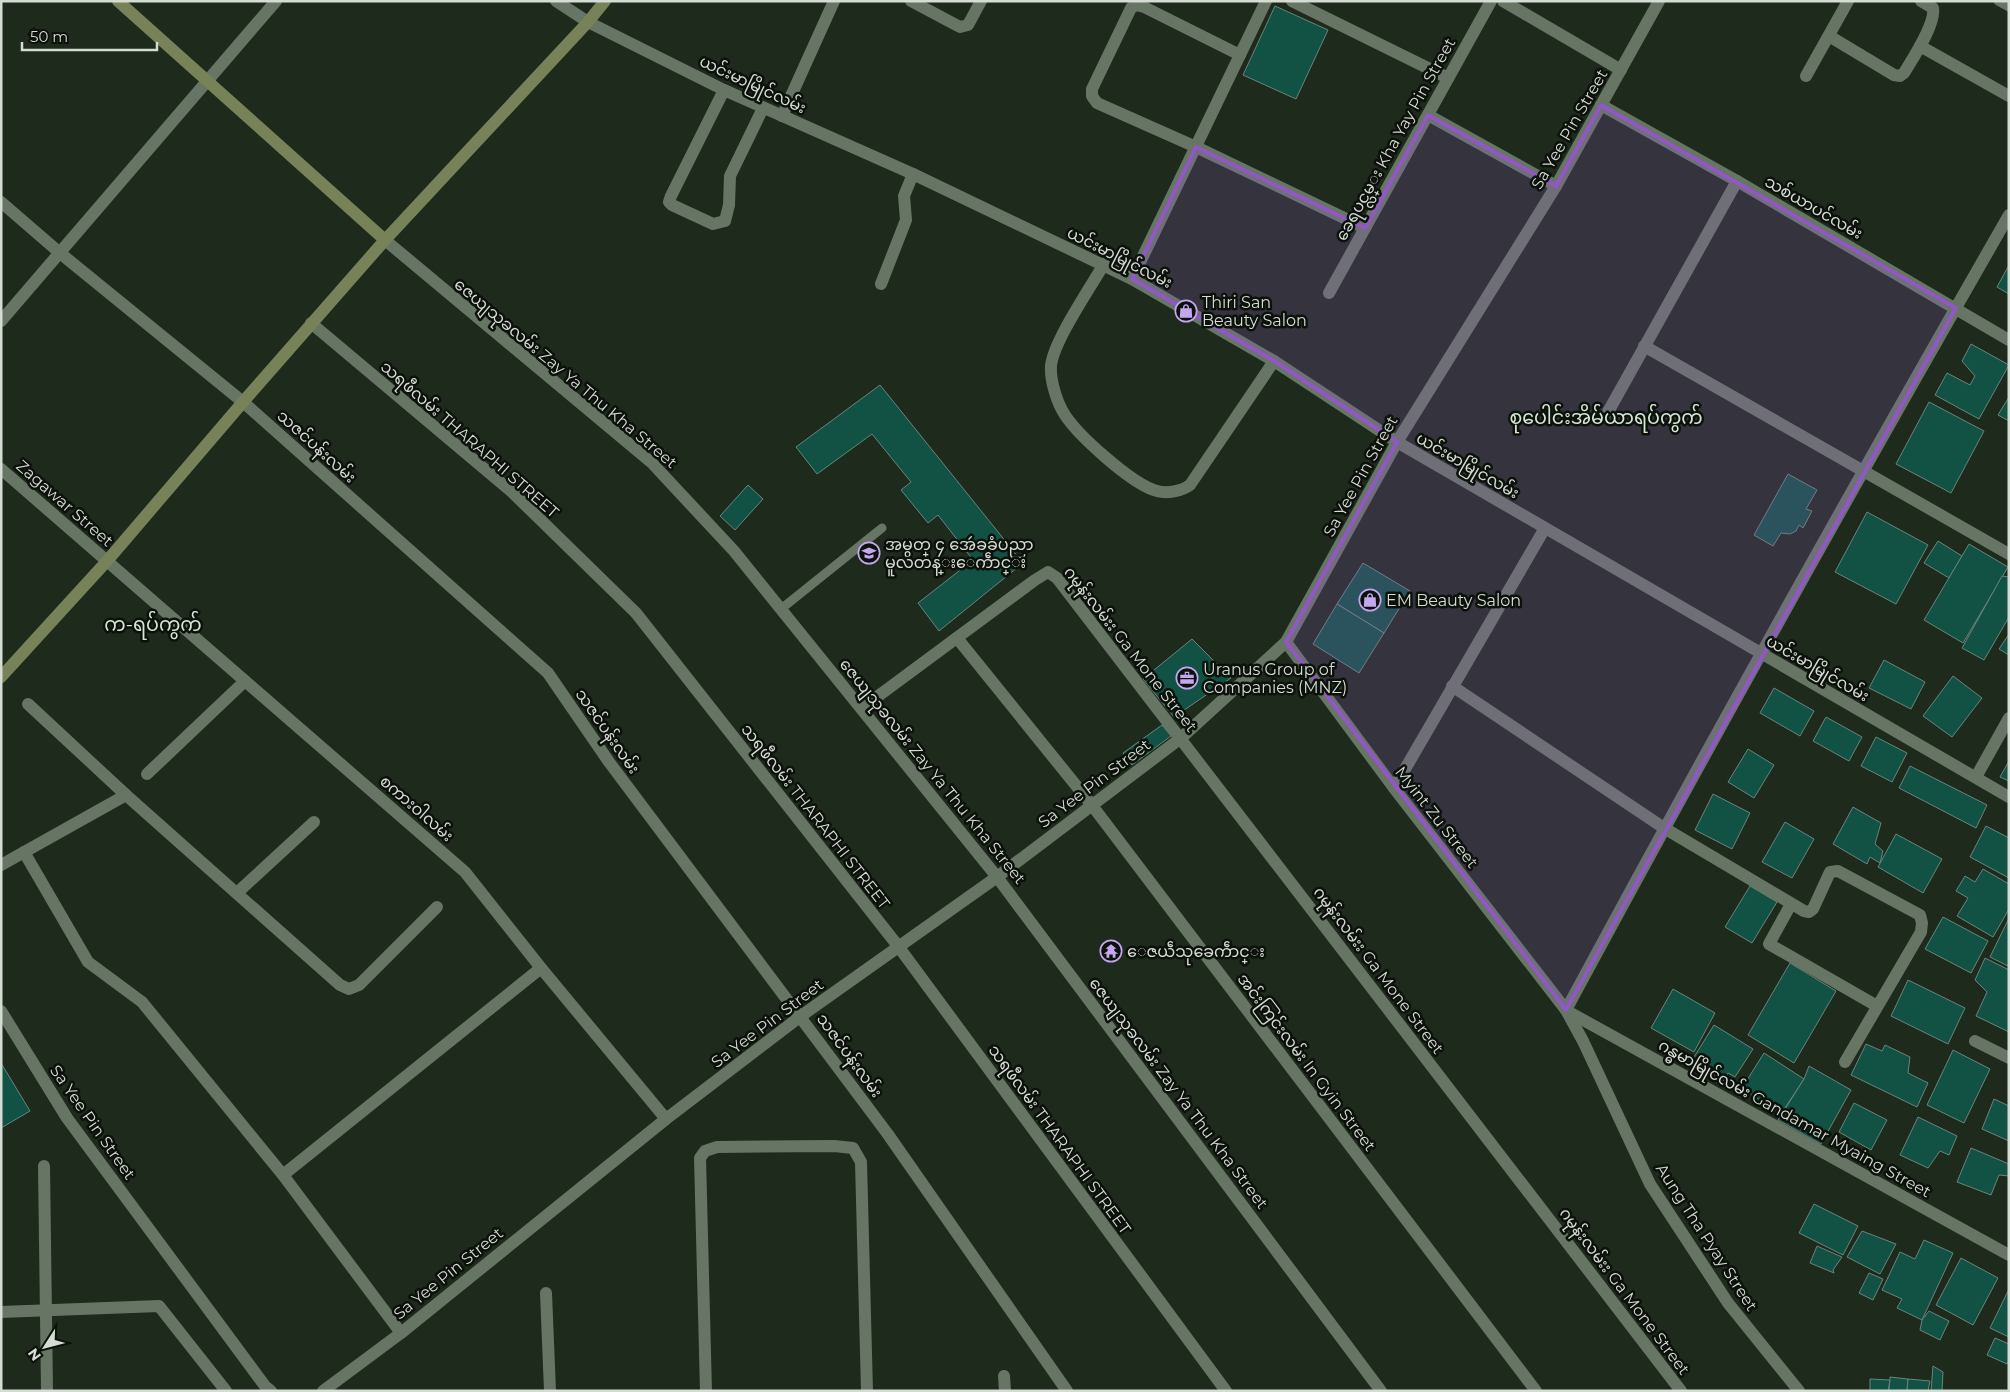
<svg xmlns="http://www.w3.org/2000/svg" width="2010" height="1392" font-family="Montserrat,'Noto Sans Myanmar',sans-serif">
<rect width="100%" height="100%" fill="#1e2a1c"/>
<g fill="#115244" stroke="#6b847c">
<path d="M 1275,6 L 1328,30 L 1296,99 L 1243,75 Z"/>
<path d="M 2009,265 L 2009,294 L 1997,287 Z"/>
<path d="M 1971,344 L 2009,365 L 1979,419 L 1935,395 L 1947,373 L 1970,385 L 1975,376 L 1962,361 Z"/>
<path d="M 880,385 L 1023,563 L 939,631 L 918,603 L 973,560 L 938,515 L 928,523 L 901,490 L 911,482 L 872,434 L 817,474 L 796,447 Z"/>
<path d="M 2009,397 L 2009,421 L 1998,415 Z"/>
<path d="M 1929,402 L 1984,431 L 1951,493 L 1896,464 Z"/>
<path d="M 1788,474 L 1817,490 L 1806,509 L 1812,511 L 1803,528 L 1799,525 L 1796,531 L 1790,534 L 1781,533 L 1773,546 L 1754,535 Z"/>
<path d="M 748,485 L 763,499 L 735,530 L 720,516 Z"/>
<path d="M 1867,512 L 1928,545 L 1896,604 L 1835,572 Z"/>
<path d="M 1938,541 L 1962,556 L 1949,578 L 1924,563 Z"/>
<path d="M 1969,544 L 2008,567 L 1963,643 L 1924,620 Z"/>
<path d="M 1363,563 L 1410,591 L 1384,633 L 1337,604 Z"/>
<path d="M 2002,576 L 2009,577 L 2009,617 L 1984,660 L 1962,648 Z"/>
<path d="M 1337,604 L 1384,633 L 1359,673 L 1313,644 Z"/>
<path d="M 2009,634 L 2009,655 L 1999,649 Z"/>
<path d="M 1192,639 L 1231,678 L 1174,717 L 1143,679 Z"/>
<path d="M 1884,660 L 1925,682 L 1911,709 L 1869,688 Z"/>
<path d="M 1953,676 L 1982,698 L 1952,737 L 1923,716 Z"/>
<path d="M 1774,688 L 1814,711 L 1800,736 L 1760,713 Z"/>
<path d="M 1826,717 L 1862,737 L 1849,761 L 1813,741 Z"/>
<path d="M 1162,725 L 1171,736 L 1132,765 L 1123,753 Z"/>
<path d="M 1876,737 L 1907,753 L 1892,782 L 1861,766 Z"/>
<path d="M 1748,749 L 1774,765 L 1754,798 L 1728,782 Z"/>
<path d="M 2009,761 L 2009,781 L 2000,777 Z"/>
<path d="M 1910,766 L 1987,805 L 1976,828 L 1899,788 Z"/>
<path d="M 1713,794 L 1750,813 L 1732,849 L 1695,830 Z"/>
<path d="M 1853,807 L 1881,823 L 1875,844 L 1883,851 L 1880,863 L 1870,857 L 1867,864 L 1833,844 Z"/>
<path d="M 1785,822 L 1814,839 L 1792,878 L 1762,862 Z"/>
<path d="M 1986,826 L 2009,838 L 2009,878 L 1970,857 Z"/>
<path d="M 1896,834 L 1942,859 L 1923,893 L 1878,867 Z"/>
<path d="M 1983,869 L 2009,884 L 2009,909 L 1993,937 L 1957,916 L 1968,898 L 1956,891 L 1965,876 L 1975,882 Z"/>
<path d="M 1750,886 L 1777,902 L 1752,943 L 1725,927 Z"/>
<path d="M 1943,917 L 1988,941 L 1971,973 L 1925,949 Z"/>
<path d="M 2009,918 L 2009,966 L 2008,966 L 1990,957 Z"/>
<path d="M 1985,958 L 2009,970 L 2009,1032 L 1976,1016 L 1987,992 L 1975,980 Z"/>
<path d="M 1790,963 L 1836,991 L 1794,1063 L 1748,1035 Z"/>
<path d="M 1908,980 L 1965,1008 L 1948,1044 L 1891,1016 Z"/>
<path d="M 1673,989 L 1715,1013 L 1694,1052 L 1651,1028 Z"/>
<path d="M 1714,1025 L 1753,1049 L 1735,1077 L 1728,1073 L 1721,1085 L 1689,1065 Z"/>
<path d="M 1866,1044 L 1882,1051 L 1885,1045 L 1910,1057 L 1908,1073 L 1928,1083 L 1917,1107 L 1851,1075 Z"/>
<path d="M 1953,1050 L 1990,1069 L 1964,1123 L 1927,1105 Z"/>
<path d="M 1764,1053 L 1804,1079 L 1781,1114 L 1742,1088 Z"/>
<path d="M 1,1063 L 30,1111 L 1,1128 Z"/>
<path d="M 1809,1066 L 1851,1090 L 1821,1144 L 1778,1120 L 1804,1079 Z"/>
<path d="M 1994,1099 L 2009,1106 L 2009,1141 L 1982,1129 Z"/>
<path d="M 1854,1103 L 1887,1120 L 1871,1150 L 1839,1132 Z"/>
<path d="M 1918,1117 L 1957,1136 L 1949,1155 L 1940,1151 L 1928,1168 L 1900,1155 Z"/>
<path d="M 1971,1148 L 2009,1164 L 2009,1176 L 1999,1175 L 1991,1195 L 1957,1182 Z"/>
<path d="M 1814,1204 L 1858,1226 L 1843,1255 L 1799,1233 Z"/>
<path d="M 1862,1231 L 1896,1244 L 1880,1274 L 1847,1257 Z"/>
<path d="M 1924,1240 L 1953,1253 L 1922,1320 L 1897,1308 L 1902,1299 L 1882,1290 L 1900,1252 L 1915,1259 Z"/>
<path d="M 1817,1246 L 1842,1257 L 1833,1270 L 1834,1273 L 1810,1263 Z"/>
<path d="M 1961,1258 L 1998,1278 L 1973,1325 L 1936,1305 Z"/>
<path d="M 1869,1273 L 1883,1279 L 1873,1300 L 1859,1293 Z"/>
<path d="M 2009,1289 L 2009,1337 L 1990,1328 Z"/>
<path d="M 1929,1311 L 1949,1321 L 1940,1340 L 1920,1330 L 1922,1320 Z"/>
<path d="M 1995,1338 L 2009,1344 L 2009,1360 L 2007,1364 L 1987,1355 Z"/>
<path d="M 1933,1366 L 1943,1372 L 1942,1391 L 1931,1391 Z"/>
<path d="M 1890,1377 L 1908,1379 L 1907,1391 L 1889,1391 Z"/>
<path d="M 1870,1379 L 1890,1380 L 1888,1391 L 1870,1391 Z"/>
<path d="M 1908,1379 L 1930,1381 L 1928,1391 L 1907,1391 Z"/>
</g>
<g fill="none" stroke-linecap="round" stroke-linejoin="round">
<g stroke="#667564" stroke-width="9">
<path d="M 1998,1 L 2009,7"/>
<path d="M 781,609 L 882,528"/>
</g>
<g stroke="#667564" stroke-width="12">
<path d="M 556,1 L 588,22 L 724,90 L 913,174 L 1132,279 L 1274,361 L 1397,442 L 2009,797"/>
<path d="M 911,1 L 960,27 L 968,25 L 981,1"/>
<path d="M 1292,1 L 1448,78"/>
<path d="M 1503,1 L 1621,70"/>
<path d="M 1829,36 L 1894,75 L 1900,76 L 1904,73 C 1913,58 1936,24 1933,8 L 1921,1"/>
<path d="M 1920,46 L 2009,96"/>
<path d="M 1240,55 L 1144,7 L 1136,5 L 1131,8 L 1092,89 L 1092,96 L 1097,103 L 1196,147 L 1365,228"/>
<path d="M 1806,76 L 1848,1"/>
<path d="M 724,90 L 671,196 L 669,202 L 672,205 L 713,224 L 725,221 L 729,205 L 730,176 L 763,108"/>
<path d="M 1601,105 L 1737,181 L 2009,340"/>
<path d="M 1428,115 L 1556,186"/>
<path d="M 782,116 L 834,1"/>
<path d="M 1,202 L 60,253 L 243,402 L 548,673 L 609,762 L 887,1133 L 1067,1391"/>
<path d="M 385,240 L 652,463 L 734,551 L 997,877 L 1381,1391"/>
<path d="M 1104,264 C 1090,288 1053,342 1051,366 C 1050,379 1056,399 1062,410 C 1074,433 1133,485 1157,491 C 1167,494 1182,491 1190,485 L 1274,361"/>
<path d="M 1132,279 L 1266,1"/>
<path d="M 881,284 L 906,220 L 904,196 L 913,174"/>
<path d="M 1329,293 L 1491,1"/>
<path d="M 1,321 L 276,1"/>
<path d="M 311,323 L 512,492 L 636,613 L 898,946 L 1226,1391"/>
<path d="M 1644,346 L 2009,554"/>
<path d="M 1608,412 L 1737,181"/>
<path d="M 1,469 L 465,872 L 541,968 L 666,1119"/>
<path d="M 957,638 L 1091,804 L 1536,1391"/>
<path d="M 1286,642 L 1394,788 L 1566,1010 L 1583,1041 L 1650,1184 L 1728,1303 L 1799,1391"/>
<path d="M 1452,686 L 1664,828 L 1804,911 L 1809,912 L 1813,909 L 1830,872 L 1838,871 L 1920,915 L 1922,923 L 1921,932 L 1845,1062"/>
<path d="M 28,704 L 126,795"/>
<path d="M 862,708 L 1035,580 L 1048,572 L 1057,578 L 1681,1391"/>
<path d="M 147,774 L 245,681"/>
<path d="M 1976,777 L 2009,718"/>
<path d="M 1394,788 L 1545,528"/>
<path d="M 24,852 L 88,962 L 142,1002 L 283,1175 L 401,1333"/>
<path d="M 1,865 L 126,795 L 340,985 L 349,989 L 359,985 L 437,907"/>
<path d="M 238,892 L 314,822"/>
<path d="M 1791,904 L 1769,944 L 1877,1006"/>
<path d="M 1566,1010 C 1710,743 1858,478 2009,215"/>
<path d="M 1,1011 L 67,1118 L 265,1386 L 271,1391"/>
<path d="M 1567,1011 L 2009,1255"/>
<path d="M 1975,1041 L 2009,1058"/>
<path d="M 44,1166 L 47,1391"/>
<path d="M 283,1175 L 541,968"/>
<path d="M 546,1293 L 550,1391"/>
<path d="M 1,1312 L 159,1306 L 226,1391"/>
<path d="M 1004,1376 L 1005,1391"/>
<path d="M 323,1391 L 401,1333 L 666,1119 L 801,1016 L 997,877 L 1181,738 L 1286,642 L 1397,442 L 1556,186 L 1659,1"/>
<path d="M 706,1391 L 700,1158 L 705,1151 L 717,1147 L 834,1146 L 853,1148 L 861,1162 L 867,1391"/>
</g>
<g stroke="#778259" stroke-width="12">
<path d="M 118,1 L 385,240"/>
<path d="M 1,677 L 107,561 L 243,402 L 385,240 L 588,22 L 605,1"/>
</g>
</g>
<path fill="#9158c4" fill-opacity="0.2" stroke="#9158c4" stroke-width="4" stroke-linejoin="round" d="M 1601,105 L 1956,308 L 1566,1010 L 1286,642 L 1397,442 L 1274,361 L 1132,279 L 1196,147 L 1365,228 L 1428,115 L 1556,186 Z"/>
<defs>
<g id="shop-ring" transform="scale(1.125)"><circle r="9.5" fill="#0c110b" stroke="#c5a6f0" stroke-width="1.5"/><path d="M-5-2.5h2.3a2.7 3.5 0 0 1 5.4 0H5L5.5 6h-11ZM-1.5-2.5h3a1.5 2.3 0 0 0-3 0Z" fill="#c5a6f0"/></g>
<g id="school-ring" transform="scale(1.125)"><circle r="9.5" fill="#0c110b" stroke="#c5a6f0" stroke-width="1.5"/><path d="M0-5L7-2L0 1L-7-2ZM-4 1L0 2.5L4 1V4Q0 6-4 4Z" fill="#c5a6f0"/></g>
<g id="office-ring" transform="scale(1.125)"><circle r="9.5" fill="#0c110b" stroke="#c5a6f0" stroke-width="1.5"/><path d="M-6-3h4V-5.5h4V-3h4V5H-6ZM-1-4.5V-3h2v-1.5ZM-6 0V1H6V0Z" fill="#c5a6f0"/></g>
<g id="temple-ring" transform="scale(1.125)"><circle r="9.5" fill="#0c110b" stroke="#c5a6f0" stroke-width="1.5"/><path d="M0-6L5-2H3V0L6.5 2.5H4V6H1.5V3h-3V6H-4V2.5H-6.5L-3 0V-2H-5Z" fill="#c5a6f0"/></g>
</defs>
<g fill-rule="evenodd">
<use href="#shop-ring" x="1186" y="311"/>
<use href="#school-ring" x="869" y="553"/>
<use href="#shop-ring" x="1370" y="600"/>
<use href="#office-ring" x="1187" y="678"/>
<use href="#temple-ring" x="1111" y="951"/>
</g>
<g text-anchor="middle" stroke-width="5" stroke-linejoin="round" paint-order="stroke">
<g font-size="16" fill="#d4dcd3" stroke="#0c110b">
<text transform="translate(753 84) rotate(25)" y="6">ယင်းမာမြိုင်လမ်း</text>
<text transform="translate(1569 129) rotate(-60)" y="6">Sa Yee Pin Street</text>
<text transform="translate(1395 139) rotate(-61)" y="6">ခေရပင္လမ္း Kha Yay Pin Street</text>
<text transform="translate(1814 207) rotate(30)" y="6">သစ်ယာပင်လမ်း</text>
<text transform="translate(1120 257) rotate(27)" y="6">ယင်းမာမြိုင်လမ်း</text>
<text transform="translate(566 373) rotate(40)" y="6">ဇေယျသုခလမ်း Zay Ya Thu Kha Street</text>
<text transform="translate(470 439) rotate(41)" y="6">သရဖီလမ်း THARAPHI STREET</text>
<text transform="translate(317 446) rotate(42)" y="6">သဇင်ပန်းလမ်း</text>
<text transform="translate(1468 465) rotate(30)" y="6">ယင်းမာမြိုင်လမ်း</text>
<text transform="translate(1360 476) rotate(-61)" y="6">Sa Yee Pin Street</text>
<text transform="translate(65 503) rotate(41)" y="6">Zagawar Street</text>
<text transform="translate(1131 649) rotate(52)" y="6">ဂမုန်းလမ်းး Ga Mone Street</text>
<text transform="translate(1818 668) rotate(30)" y="6">ယင်းမာမြိုင်လမ်း</text>
<text transform="translate(608 731) rotate(55)" y="6">သဇင်ပန်းလမ်း</text>
<text transform="translate(933 771) rotate(51)" y="6">ဇေယျသုခလမ်း Zay Ya Thu Kha Street</text>
<text transform="translate(1094 783) rotate(-37)" y="6">Sa Yee Pin Street</text>
<text transform="translate(417 808) rotate(41)" y="6">စကားဝါလမ်း</text>
<text transform="translate(816 816) rotate(52)" y="6">သရဖီလမ်း THARAPHI STREET</text>
<text transform="translate(1437 817) rotate(52)" y="6">Myint Zu Street</text>
<text transform="translate(1379 970) rotate(53)" y="6">ဂမုန်းလမ်းး Ga Mone Street</text>
<text transform="translate(767 1023) rotate(-37)" y="6">Sa Yee Pin Street</text>
<text transform="translate(850 1055) rotate(54)" y="6">သဇင်ပန်းလမ်း</text>
<text transform="translate(1307 1062) rotate(53)" y="6">အင်းကြင်းလမ်း In Gyin Street</text>
<text transform="translate(1179 1093) rotate(53)" y="6">ဇေယျသုခလမ်း Zay Ya Thu Kha Street</text>
<text transform="translate(1795 1118) rotate(29)" y="6">ဂန္ဓမာမြိုင်လမ်း Gandamar Myaing Street</text>
<text transform="translate(93 1122) rotate(55)" y="6">Sa Yee Pin Street</text>
<text transform="translate(1060 1139) rotate(54)" y="6">သရဖီလမ်း THARAPHI STREET</text>
<text transform="translate(1707 1237) rotate(57)" y="6">Aung Tha Pyay Street</text>
<text transform="translate(448 1273) rotate(-39)" y="6">Sa Yee Pin Street</text>
<text transform="translate(1625 1291) rotate(53)" y="6">ဂမုန်းလမ်းး Ga Mone Street</text>
</g>
<g font-size="16" fill="#d4dcd3" stroke="#0c110b" text-anchor="start">
<text x="1202" y="308">Thiri San<tspan x="1202" dy="18">Beauty Salon</tspan></text>
<text x="885" y="550">အမွတ္ ၄ အေဴခခံပညာ<tspan x="885" dy="18">မူလတန္းေကဵာင္း</tspan></text>
<text x="1386" y="606">EM Beauty Salon</text>
<text x="1203" y="675">Uranus Group of<tspan x="1203" dy="18">Companies (MNZ)</tspan></text>
<text x="1127" y="957">ေဇယဵသုခေကဵာင္း</text>
</g>
<g font-size="19" fill="#d6e7d4" stroke="#0c110b">
<text x="1606" y="424">စုပေါင်းအိမ်ယာရပ်ကွက်</text>
<text x="153" y="631">က-ရပ်ကွက်</text>
</g>
</g>
<rect width="2010" height="1392" fill="none" stroke="#d4dcd3" stroke-width="5"/>
<g transform="translate(45 1347) rotate(234)" stroke="#0c110b" stroke-width="4" paint-order="stroke">
<path d="M0-4L9 19L0 12L-9 19Z" fill="#d4dcd3"/>
<text y="-8" font-size="14" font-weight="bold" text-anchor="middle" fill="#d4dcd3">N</text>
</g>
<path d="M22 42v8h135v-8" fill="none" stroke="#d4dcd3" stroke-width="2.5"/>
<text x="30" y="42" font-size="15" fill="#d4dcd3" stroke="#0c110b" stroke-width="4" paint-order="stroke">50 m</text>
</svg>
